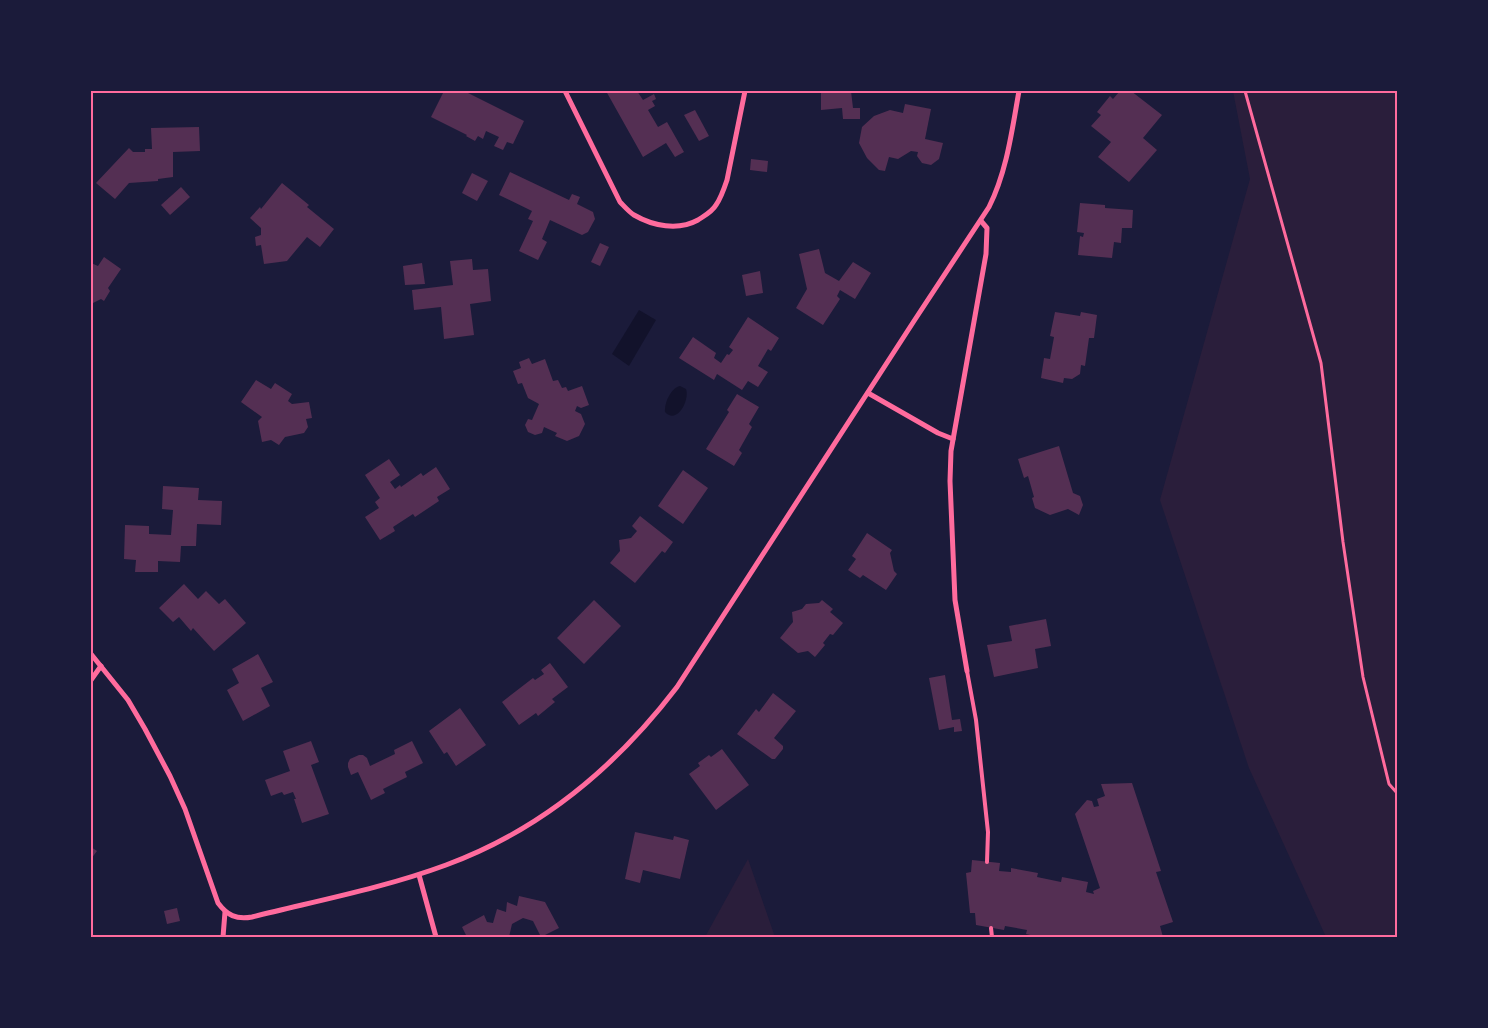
<svg xmlns="http://www.w3.org/2000/svg" width="1488" height="1028" font-family="Commissioner,sans-serif">
<rect width="100%" height="100%" fill="#1b1b3a"/>
<g fill="#2a1e3b">
<path d="M 1233,91 L 1397,91 L 1397,937 L 1326,937 L 1249,768 L 1160,500 L 1250,179 Z"/>
<path d="M 748,859 L 775,937 L 705,937 Z"/>
</g>
<g fill="#12122b">
<path d="M 639,310 L 656,320 L 629,366 L 612,354 Z"/>
<path d="M 680,386 L 686,389 C 690,400 677,425 665,412 C 664,403 671,388 680,386 Z"/>
</g>
<g fill="#542f53">
<path d="M 444,91 L 464,91 L 524,121 L 513,144 L 507,142 L 503,150 L 494,146 L 499,137 L 486,131 L 483,139 L 478,136 L 475,141 L 466,136 L 467,135 L 431,117 Z"/>
<path d="M 606,91 L 637,91 L 643,100 L 654,94 L 656,99 L 652,101 L 655,106 L 648,110 L 658,127 L 667,122 L 684,152 L 675,157 L 666,143 L 643,157 Z"/>
<path d="M 821,91 L 851,91 L 853,108 L 860,108 L 860,119 L 843,119 L 842,108 L 821,110 Z"/>
<path d="M 1120,91 L 1131,91 L 1162,115 L 1143,138 L 1157,150 L 1129,182 L 1098,157 L 1111,142 L 1091,126 L 1101,115 L 1097,112 L 1110,96 L 1113,99 Z"/>
<path d="M 905,104 L 931,109 L 925,139 L 943,143 L 939,159 L 931,165 L 922,163 L 917,156 L 918,152 L 911,151 L 898,159 L 889,157 L 885,171 L 879,170 L 867,158 L 859,143 L 862,127 L 874,116 L 890,110 L 903,113 Z"/>
<path d="M 695,110 L 709,136 L 699,141 L 684,115 Z"/>
<path d="M 199,127 L 200,151 L 173,152 L 173,177 L 158,179 L 158,181 L 129,183 L 115,199 L 96,183 L 129,148 L 133,152 L 145,152 L 145,149 L 152,149 L 151,128 Z"/>
<path d="M 751,159 L 768,161 L 767,172 L 750,170 Z"/>
<path d="M 510,172 L 569,200 L 572,194 L 580,197 L 577,204 L 593,212 L 595,219 L 588,232 L 582,235 L 550,220 L 542,239 L 547,242 L 538,260 L 519,251 L 533,221 L 528,219 L 532,211 L 499,195 Z"/>
<path d="M 472,173 L 488,181 L 477,201 L 462,193 Z"/>
<path d="M 282,183 L 309,205 L 307,207 L 334,229 L 320,247 L 307,237 L 287,261 L 264,264 L 261,245 L 256,246 L 255,237 L 261,235 L 261,228 L 250,218 L 260,207 L 261,209 Z"/>
<path d="M 181,187 L 190,197 L 170,215 L 161,205 Z"/>
<path d="M 1080,203 L 1105,205 L 1105,208 L 1133,210 L 1132,228 L 1122,228 L 1121,243 L 1114,242 L 1112,258 L 1078,255 L 1080,236 L 1083,237 L 1084,233 L 1077,232 Z"/>
<path d="M 600,243 L 609,247 L 600,266 L 591,262 Z"/>
<path d="M 819,249 L 825,273 L 839,281 L 853,262 L 871,273 L 855,299 L 840,290 L 837,296 L 840,299 L 823,325 L 796,308 L 807,289 L 799,254 Z"/>
<path d="M 104,257 L 121,269 L 108,288 L 110,291 L 104,301 L 101,299 L 93,303 L 91,307 L 91,263 L 98,266 Z"/>
<path d="M 472,259 L 473,270 L 488,269 L 491,301 L 470,304 L 474,335 L 444,339 L 441,307 L 414,310 L 412,290 L 453,285 L 450,261 Z"/>
<path d="M 422,263 L 425,284 L 405,285 L 403,266 Z"/>
<path d="M 760,271 L 763,293 L 746,296 L 742,275 Z"/>
<path d="M 1055,312 L 1080,316 L 1081,312 L 1097,315 L 1094,338 L 1089,338 L 1085,366 L 1081,365 L 1080,374 L 1072,379 L 1064,378 L 1063,383 L 1041,378 L 1044,358 L 1050,359 L 1054,337 L 1050,336 Z"/>
<path d="M 748,317 L 779,338 L 771,351 L 768,349 L 758,366 L 768,372 L 758,387 L 748,381 L 742,390 L 717,374 L 714,380 L 679,358 L 693,337 L 716,353 L 714,358 L 721,363 L 727,354 L 729,355 L 733,350 L 729,347 Z"/>
<path d="M 529,358 L 532,364 L 545,359 L 553,381 L 558,380 L 562,388 L 566,387 L 568,391 L 582,386 L 589,405 L 581,408 L 577,406 L 575,411 L 581,414 L 585,424 L 579,436 L 567,441 L 555,436 L 557,433 L 544,427 L 542,433 L 535,435 L 528,432 L 525,425 L 528,419 L 532,420 L 539,404 L 528,398 L 522,383 L 518,384 L 513,371 L 521,368 L 519,362 Z"/>
<path d="M 256,380 L 271,389 L 275,383 L 292,394 L 288,401 L 292,404 L 309,402 L 312,418 L 306,419 L 308,427 L 304,433 L 285,437 L 279,445 L 271,440 L 262,442 L 258,421 L 262,417 L 241,402 Z"/>
<path d="M 737,394 L 759,407 L 749,424 L 752,427 L 739,450 L 742,453 L 734,466 L 706,449 L 729,412 L 727,410 Z"/>
<path d="M 1059,446 L 1073,493 L 1080,496 L 1083,505 L 1079,515 L 1068,509 L 1050,515 L 1035,508 L 1032,498 L 1034,497 L 1028,476 L 1024,478 L 1018,459 Z"/>
<path d="M 389,459 L 400,475 L 390,482 L 395,489 L 400,485 L 401,487 L 421,473 L 423,476 L 436,467 L 450,489 L 437,497 L 439,501 L 415,517 L 413,514 L 393,527 L 395,531 L 380,540 L 365,517 L 379,508 L 375,502 L 380,498 L 365,475 Z"/>
<path d="M 683,470 L 708,488 L 683,524 L 658,506 Z"/>
<path d="M 163,486 L 199,488 L 198,500 L 222,501 L 221,525 L 197,524 L 196,546 L 181,546 L 180,562 L 158,561 L 158,572 L 135,572 L 136,560 L 124,559 L 125,525 L 149,526 L 149,534 L 171,535 L 173,510 L 162,509 Z"/>
<path d="M 640,516 L 673,542 L 665,553 L 662,551 L 635,583 L 610,563 L 620,551 L 619,540 L 631,538 L 637,531 L 632,526 Z"/>
<path d="M 867,533 L 892,550 L 890,553 L 894,571 L 897,574 L 886,590 L 863,575 L 860,578 L 848,570 L 856,559 L 852,556 Z"/>
<path d="M 184,584 L 198,599 L 206,591 L 219,604 L 225,599 L 246,623 L 214,651 L 193,628 L 191,631 L 179,617 L 173,622 L 159,608 Z"/>
<path d="M 594,600 L 621,626 L 584,664 L 557,638 Z"/>
<path d="M 822,600 L 833,609 L 830,612 L 843,623 L 833,635 L 830,634 L 823,643 L 825,645 L 815,657 L 808,651 L 798,653 L 780,638 L 793,622 L 792,612 L 802,609 L 806,604 L 819,603 Z"/>
<path d="M 1046,619 L 1051,646 L 1035,649 L 1038,668 L 994,677 L 987,645 L 1012,641 L 1009,626 Z"/>
<path d="M 258,654 L 273,682 L 261,688 L 270,706 L 243,721 L 227,690 L 239,683 L 232,669 Z"/>
<path d="M 550,663 L 568,687 L 552,699 L 555,702 L 538,716 L 536,713 L 519,725 L 502,702 L 533,678 L 535,680 L 544,674 L 541,670 Z"/>
<path d="M 945,675 L 952,720 L 960,719 L 962,731 L 954,732 L 954,727 L 939,730 L 929,678 Z"/>
<path d="M 773,693 L 796,711 L 774,738 L 783,746 L 783,749 L 775,759 L 772,759 L 737,734 L 756,709 L 759,712 Z"/>
<path d="M 460,708 L 486,745 L 456,766 L 447,752 L 444,754 L 429,731 Z"/>
<path d="M 311,741 L 319,762 L 311,765 L 329,814 L 302,823 L 294,799 L 296,799 L 293,792 L 284,795 L 282,792 L 271,796 L 265,780 L 290,771 L 283,751 Z"/>
<path d="M 412,741 L 423,763 L 405,772 L 407,777 L 383,789 L 385,793 L 371,800 L 358,772 L 351,775 L 348,767 L 348,763 L 350,759 L 359,755 L 363,755 L 367,758 L 370,766 L 395,754 L 394,750 Z"/>
<path d="M 722,749 L 749,785 L 716,810 L 689,774 L 700,766 L 698,763 L 709,755 L 711,757 Z"/>
<path d="M 1132,783 L 1161,871 L 1156,872 L 1173,922 L 1160,926 L 1163,937 L 1064,937 L 1053,935 L 1052,937 L 1039,937 L 1026,934 L 1027,930 L 1005,926 L 1004,930 L 976,925 L 975,913 L 970,913 L 966,873 L 971,872 L 972,860 L 1000,863 L 999,871 L 1011,872 L 1011,868 L 1038,873 L 1037,877 L 1061,882 L 1062,877 L 1088,882 L 1086,892 L 1094,894 L 1093,891 L 1100,888 L 1075,814 L 1087,800 L 1092,801 L 1094,807 L 1099,806 L 1097,799 L 1105,796 L 1101,784 Z"/>
<path d="M 635,832 L 673,840 L 674,836 L 689,840 L 680,879 L 643,870 L 640,883 L 625,879 Z"/>
<path d="M 91,847 L 97,851 L 91,859 Z"/>
<path d="M 519,896 L 545,902 L 559,928 L 541,937 L 533,921 L 523,918 L 512,924 L 509,937 L 467,937 L 462,927 L 484,915 L 487,922 L 493,923 L 497,909 L 506,912 L 507,902 L 517,906 Z"/>
<path d="M 177,908 L 180,921 L 167,924 L 164,911 Z"/>
</g>
<g fill="none" stroke-linecap="round" stroke-linejoin="round">
<path stroke="#ff6b9d" stroke-width="3" d="M 1245,91 L 1321,363 L 1343,542 L 1363,677 L 1389,784 L 1397,793"/>
<g stroke="#ff6b9d" stroke-width="4">
<path d="M 967,671 L 976,720 L 988,832 L 987,862"/>
<path d="M 991,928 L 992,937"/>
</g>
<g stroke="#ff6b9d" stroke-width="5">
<path d="M 565,91 L 620,202 C 624,206 629,212 634,215 C 653,226 678,231 698,220 C 704,216 712,212 716,205 C 721,198 724,189 727,180 L 745,91"/>
<path d="M 868,393 L 938,433 L 953,439"/>
<path d="M 91,654 L 128,700 L 145,729 L 170,776 L 185,809 L 218,903 C 227,915 236,920 252,917 C 316,901 384,888 446,865 C 541,830 616,767 677,687 L 914,321 L 989,207 C 1007,171 1012,130 1019,91"/>
<path d="M 967,671 L 955,600 L 950,481 L 951,451 L 986,254 L 987,228 L 981,221"/>
<path d="M 91,680 L 101,666"/>
<path d="M 419,875 L 436,937"/>
<path d="M 223,937 L 225,912"/>
</g>
</g>
<rect width="1488" height="1028" fill="none" stroke="#1b1b3a" stroke-width="185"/>
<rect x="92" y="92" width="1304" height="844" fill="none" stroke="#ff6b9d" stroke-width="2"/>
</svg>
